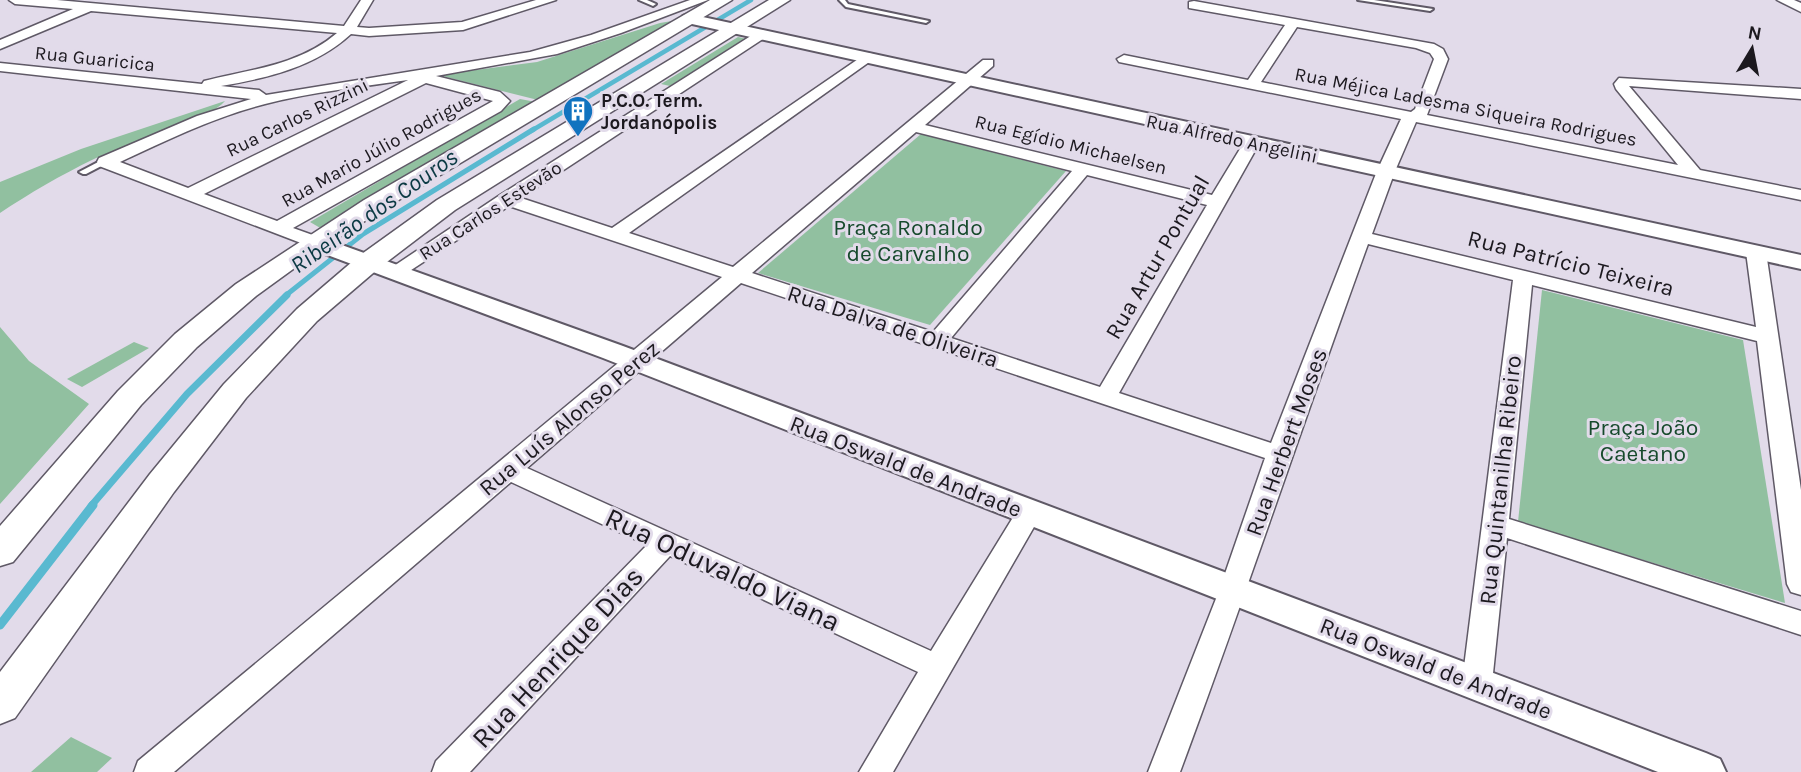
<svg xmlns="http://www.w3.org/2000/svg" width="1801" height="772" font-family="Karla,sans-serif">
<rect width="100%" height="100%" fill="#e2dbea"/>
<g fill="#91c0a0">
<path d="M 672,21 L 674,25 L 538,100 L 438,75 L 537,62 L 660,23 Z"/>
<path d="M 738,37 L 747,39 L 670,86 L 661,84 Z"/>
<path d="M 520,99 L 536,102 L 322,229 L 310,222 Z"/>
<path d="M 225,101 C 209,120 123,146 94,159 C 61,175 30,193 0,213 L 0,182 L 81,149 Z"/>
<path d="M 921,134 L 1066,171 L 930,325 L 758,273 Z"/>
<path d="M 1542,290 L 1743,340 L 1785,603 L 1518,522 Z"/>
<path d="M 0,327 L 29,361 L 89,404 L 0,504 Z"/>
<path d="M 134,342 L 149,348 L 82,387 L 67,379 Z"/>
<path d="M 71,737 L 112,758 L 97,772 L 31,772 Z"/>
</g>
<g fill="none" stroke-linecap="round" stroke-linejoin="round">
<path stroke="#59b9d0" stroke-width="4.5" d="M 531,131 L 751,0"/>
<path stroke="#59b9d0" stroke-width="5" d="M 285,296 L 363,234 L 534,129"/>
<path stroke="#59b9d0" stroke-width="7" d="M 91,506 L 187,394 L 287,295"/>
<path stroke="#59b9d0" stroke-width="9" d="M 0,625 L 93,505"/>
<g stroke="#5f5966" stroke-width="4">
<g id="service">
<path d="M 639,0 L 647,0 L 656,4 L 653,6 Z"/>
<path d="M 839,0 L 845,0 L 848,4 L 929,21 L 926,23 L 846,7 Z"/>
<path d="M 1358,0 L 1374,0 L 1433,9 L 1430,11 Z"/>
<path d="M 102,160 L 108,160 L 109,162 L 86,174 L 83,174 L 79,172 Z"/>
</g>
</g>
<g stroke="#5f5966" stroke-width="3">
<g id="minor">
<path d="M 9,0 L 57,0 L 344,26 L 361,0 L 373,0 L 357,27 L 369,28 L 462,22 L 536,0 L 556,0 L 463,30 L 369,36 L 351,34 C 315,67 268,78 221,86 L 259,90 L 266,95 L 530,52 L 591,35 L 690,0 L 708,0 L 621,33 L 557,54 L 436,76 L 500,92 L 510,101 L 501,111 L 293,228 L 321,238 L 323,242 L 321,246 L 314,248 L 99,166 L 97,162 L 99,158 L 197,116 L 251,99 L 0,71 L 0,63 L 202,84 L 204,81 C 251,69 298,66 337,33 L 91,11 L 0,49 L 0,40 L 73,9 L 15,4 ZM 408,80 L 188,188 L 120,162 C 167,140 214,117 265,104 C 312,92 360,87 408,80 ZM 426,83 L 493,101 L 277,221 L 204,194 Z"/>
<path d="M 1777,0 L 1794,0 L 1801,3 L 1801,12 Z"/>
<path d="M 1194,1 L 1434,44 L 1443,49 L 1448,59 L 1427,115 L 1678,165 L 1616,89 L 1614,84 L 1619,78 L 1801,89 L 1801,99 L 1629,86 L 1700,170 L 1801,190 L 1801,200 L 1416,122 L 1395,171 L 1372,234 L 1756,327 L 1746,252 L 1756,246 L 1763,248 L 1766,252 L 1801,490 L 1801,595 L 1791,592 L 1787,584 L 1757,341 L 1532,285 L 1509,519 L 1801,611 L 1801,635 L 1507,538 L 1492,683 L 1488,692 L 1477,696 L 1466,692 L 1462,683 L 1513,280 L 1368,244 C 1304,420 1245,597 1180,772 L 1148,772 L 1219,591 L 1265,458 L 741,283 L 527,468 L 931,651 L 1020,506 L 1029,503 L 1038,506 L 1042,513 L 893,772 L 859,772 L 918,672 L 670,556 L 470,772 L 432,772 L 436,761 L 647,545 L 511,482 L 174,772 L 134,772 L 138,761 L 722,277 L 509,206 L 402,276 L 388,276 L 385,272 L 500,195 L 757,32 L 767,32 L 769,35 L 521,198 L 612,228 L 867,53 L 872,54 L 872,60 L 629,233 L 733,267 L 983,60 L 993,60 L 993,66 L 925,125 L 1212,195 L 1246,139 L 1258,139 L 1260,142 L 1119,393 L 1271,443 L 1377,171 L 1401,119 L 1119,62 L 1117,59 L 1124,55 L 1248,80 L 1285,25 L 1189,8 L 1189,2 ZM 1297,27 L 1416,48 L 1430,53 L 1434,59 L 1415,109 L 1411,112 L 1261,82 ZM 916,132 L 1072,171 L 933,332 L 752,273 ZM 1087,175 L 1207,205 L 1100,387 L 951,338 Z"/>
</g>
</g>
<g stroke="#5f5966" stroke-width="4">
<g id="tertiary">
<path d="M 689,14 L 1801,255 L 1801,269 L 683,22 L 681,19 L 683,16 Z"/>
<path d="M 314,235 L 623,346 L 1706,753 L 1720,759 L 1726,772 L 1658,772 L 603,358 L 306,247 L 302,242 L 306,237 Z"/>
</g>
</g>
<g stroke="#5f5966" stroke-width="3">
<g id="secondary">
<path d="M 710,0 L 732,0 L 382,210 L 318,251 L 256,296 L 197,347 L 141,405 L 13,562 L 0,566 L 0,526 L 118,391 L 175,334 L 236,284 L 364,200 Z"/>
<path d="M 769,0 L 790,0 L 455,210 L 379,268 L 317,321 L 246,398 L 174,492 L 15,718 L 0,724 L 0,672 L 150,474 L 224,384 L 297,309 L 359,256 L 437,200 Z"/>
</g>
</g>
<use href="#service" fill="#fff" fill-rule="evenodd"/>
<use href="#minor" fill="#fff" fill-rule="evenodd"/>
<use href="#tertiary" fill="#fff" fill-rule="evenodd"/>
<use href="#secondary" fill="#fff" fill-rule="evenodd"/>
</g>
<defs>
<g id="building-pin" transform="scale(1.575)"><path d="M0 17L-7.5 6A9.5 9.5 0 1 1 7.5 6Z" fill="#1173bf" stroke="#e2dbea"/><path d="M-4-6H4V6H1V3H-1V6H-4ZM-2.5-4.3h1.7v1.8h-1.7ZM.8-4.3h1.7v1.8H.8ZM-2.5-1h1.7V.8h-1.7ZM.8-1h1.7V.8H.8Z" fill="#fff"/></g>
</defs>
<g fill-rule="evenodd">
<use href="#building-pin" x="578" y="111"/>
</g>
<g text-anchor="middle" stroke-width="6" stroke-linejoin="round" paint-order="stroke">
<g font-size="19" fill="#1c191f" stroke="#e2dbea">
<text transform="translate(95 58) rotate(6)" y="7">Rua Guaricica</text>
<text transform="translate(1466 106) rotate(11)" y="7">Rua Méjica Ladesma Siqueira Rodrigues</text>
<text transform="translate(297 117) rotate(-26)" y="7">Rua Carlos Rizzini</text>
<text transform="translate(1232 138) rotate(12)" y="7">Rua Alfredo Angelini</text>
<text transform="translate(1071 144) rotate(14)" y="7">Rua Egídio Michaelsen</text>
<text transform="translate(381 147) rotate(-29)" y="7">Rua Mario Júlio Rodrigues</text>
<text transform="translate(490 210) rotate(-33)" y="7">Rua Carlos Estevão</text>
</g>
<g font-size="19" font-weight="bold" fill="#1c191f" stroke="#e2dbea" text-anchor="start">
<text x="601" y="107">P.C.O. Term.<tspan x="601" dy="22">Jordanópolis</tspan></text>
</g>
<g font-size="23" fill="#164a2c" stroke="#e2dbea">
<text x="908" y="235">Praça Ronaldo<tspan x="908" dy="26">de Carvalho</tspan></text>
<text x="1643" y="435">Praça João<tspan x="1643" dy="26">Caetano</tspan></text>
</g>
<g font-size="23" fill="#1c191f" stroke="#e2dbea">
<text transform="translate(1157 257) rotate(-60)" y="8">Rua Artur Pontual</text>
<text transform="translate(1571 263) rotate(14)" y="8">Rua Patrício Teixeira</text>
<text transform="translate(893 326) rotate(18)" y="8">Rua Dalva de Oliveira</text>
<text transform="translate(569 418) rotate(-40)" y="8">Rua Luís Alonso Perez</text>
<text transform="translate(1286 442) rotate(-70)" y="8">Rua Herbert Moses</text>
<text transform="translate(906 466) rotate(21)" y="8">Rua Oswald de Andrade</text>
<text transform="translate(1500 480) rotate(-84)" y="8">Rua Quintanilha Ribeiro</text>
<text transform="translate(1436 668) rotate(21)" y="8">Rua Oswald de Andrade</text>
</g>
<g font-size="24" font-style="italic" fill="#0b3943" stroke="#e2dbea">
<text transform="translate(374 211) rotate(-35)" y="8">Ribeirão dos Couros</text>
</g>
<g font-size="28" fill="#1c191f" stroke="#e2dbea">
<text transform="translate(723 569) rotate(25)" y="10">Rua Oduvaldo Viana</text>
<text transform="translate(557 657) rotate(-47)" y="10">Rua Henrique Dias</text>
</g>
</g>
<g transform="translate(1752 49) rotate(10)" stroke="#e2dbea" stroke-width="5" paint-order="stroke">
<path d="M0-5L12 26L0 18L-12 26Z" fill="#1c191f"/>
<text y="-10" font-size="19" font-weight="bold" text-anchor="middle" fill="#1c191f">N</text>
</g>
</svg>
